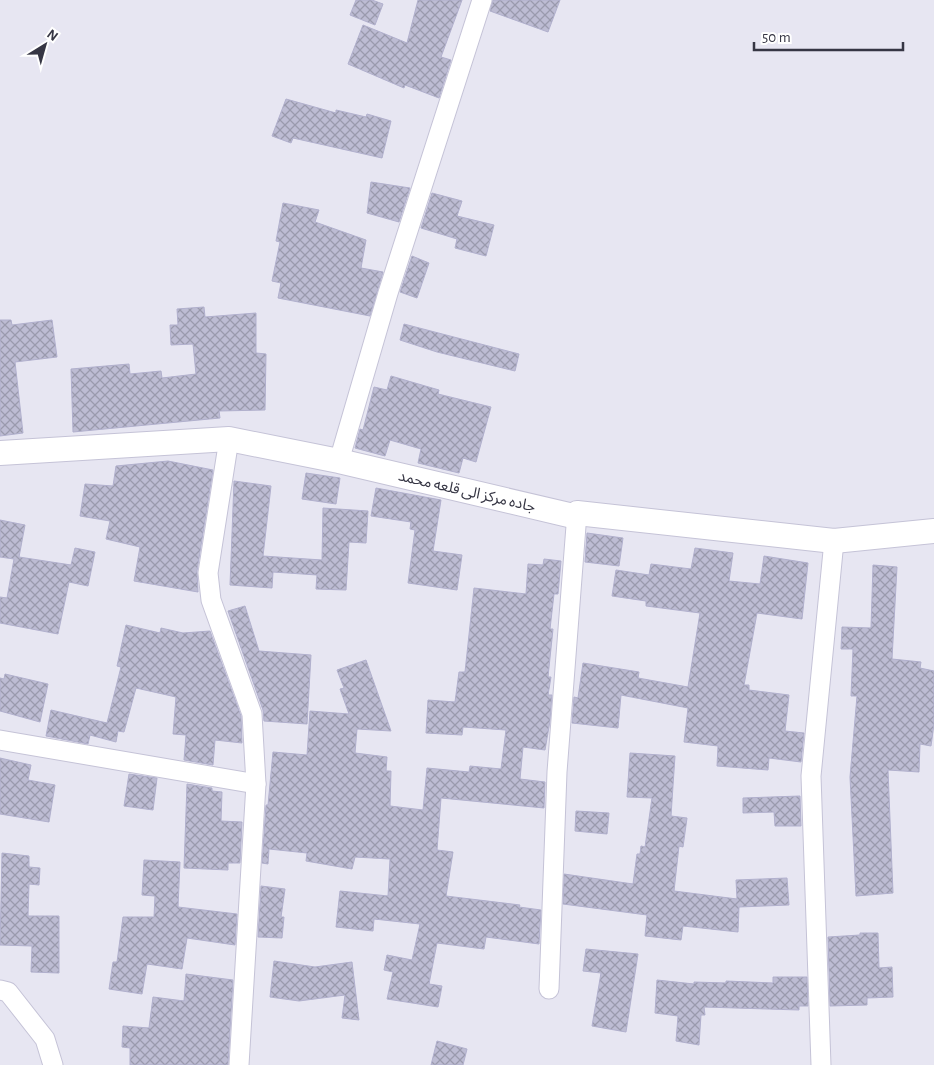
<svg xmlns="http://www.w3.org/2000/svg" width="934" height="1065" font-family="'Alegreya Sans','Noto Sans Arabic',sans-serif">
<defs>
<pattern id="building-cross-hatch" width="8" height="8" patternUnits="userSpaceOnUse" patternTransform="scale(1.25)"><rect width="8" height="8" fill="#bdbcd3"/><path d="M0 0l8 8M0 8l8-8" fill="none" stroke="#9a9aad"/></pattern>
</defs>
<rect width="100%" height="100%" fill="#e7e6f2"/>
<g fill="url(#building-cross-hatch)" stroke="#b1b0cd">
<path d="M 356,0 L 372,0 L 383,4 L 375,25 L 350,15 Z"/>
<path d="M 418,0 L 462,0 L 441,57 L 451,60 L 439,98 L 405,85 L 404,88 L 348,64 L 363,25 L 407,43 Z"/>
<path d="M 493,0 L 560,0 L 548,32 L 490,11 Z"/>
<path d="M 286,99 L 336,113 L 336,110 L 366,117 L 367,114 L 391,121 L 382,158 L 293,138 L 291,143 L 272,136 Z"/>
<path d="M 371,182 L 410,188 L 399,222 L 367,213 Z"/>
<path d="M 432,193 L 462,201 L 457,216 L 494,225 L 486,256 L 455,248 L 457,239 L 421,228 Z"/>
<path d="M 283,203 L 319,210 L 315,222 L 366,240 L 361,268 L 383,272 L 370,316 L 278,298 L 281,283 L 272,281 L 280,242 L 276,241 Z"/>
<path d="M 412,256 L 429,263 L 417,298 L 400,292 Z"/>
<path d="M 204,307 L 205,317 L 256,313 L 256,353 L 266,354 L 265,410 L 219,411 L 220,418 L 73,432 L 71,369 L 129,364 L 130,374 L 161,371 L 162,378 L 196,374 L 193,344 L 171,345 L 170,325 L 178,325 L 177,309 Z"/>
<path d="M 0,320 L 11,320 L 12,325 L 52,320 L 57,357 L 15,362 L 23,433 L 0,436 Z"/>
<path d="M 404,324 L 519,354 L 515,371 L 437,352 L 400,340 Z"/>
<path d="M 391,376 L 439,390 L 438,394 L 491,407 L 476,462 L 463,458 L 459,473 L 418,463 L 421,449 L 390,440 L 385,456 L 355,448 L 360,429 L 363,430 L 374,387 L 387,390 Z"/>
<path d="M 168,461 L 213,470 L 197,571 L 198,592 L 134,581 L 140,547 L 106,539 L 110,521 L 80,516 L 85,484 L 113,486 L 116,466 Z"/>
<path d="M 306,473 L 340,478 L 336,504 L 302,499 Z"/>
<path d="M 234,481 L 271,486 L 263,556 L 322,560 L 323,508 L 368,511 L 366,543 L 349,542 L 346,590 L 316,589 L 317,575 L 273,572 L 272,588 L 230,585 Z"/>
<path d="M 376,488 L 441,500 L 433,551 L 462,555 L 457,590 L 408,583 L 415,530 L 410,529 L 411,522 L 371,516 Z"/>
<path d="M 0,520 L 25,525 L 19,557 L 71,565 L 75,548 L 95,552 L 88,586 L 69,582 L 58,634 L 0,623 L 0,597 L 7,598 L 14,559 L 0,557 Z"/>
<path d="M 587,533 L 623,538 L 619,566 L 585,562 Z"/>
<path d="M 695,548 L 733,553 L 729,581 L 760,584 L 764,556 L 808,563 L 802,619 L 757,613 L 744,685 L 749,685 L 749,690 L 789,695 L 785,731 L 804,733 L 801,762 L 769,758 L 768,770 L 717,766 L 718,746 L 684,742 L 688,708 L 621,695 L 618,728 L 572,723 L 574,697 L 578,698 L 583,663 L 639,672 L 638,678 L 688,687 L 700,613 L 646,606 L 646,601 L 612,596 L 616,570 L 649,575 L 651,564 L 691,569 Z"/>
<path d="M 544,559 L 561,561 L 558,594 L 554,594 L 550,629 L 553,629 L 548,677 L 551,677 L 548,695 L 552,695 L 550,721 L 545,750 L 523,747 L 520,779 L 545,782 L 544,808 L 441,798 L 437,850 L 453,852 L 446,896 L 520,905 L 519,907 L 541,910 L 539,944 L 486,937 L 484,949 L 437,943 L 429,984 L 442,986 L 438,1007 L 387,999 L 393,972 L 384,970 L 387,955 L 412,960 L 420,924 L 374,919 L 373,931 L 336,927 L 340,891 L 388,896 L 390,859 L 355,857 L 352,869 L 306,861 L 307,853 L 269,849 L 268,864 L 262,863 L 266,805 L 268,805 L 273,752 L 307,755 L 310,711 L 349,714 L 340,689 L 344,688 L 337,670 L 366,660 L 391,731 L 357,729 L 355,753 L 387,757 L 386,771 L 391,771 L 390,806 L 423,810 L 427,768 L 469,772 L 470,766 L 501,769 L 506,730 L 463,727 L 462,735 L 426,733 L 428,700 L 455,702 L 459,672 L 465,672 L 474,588 L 526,594 L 528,564 L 543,565 Z"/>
<path d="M 873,565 L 897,567 L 892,659 L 921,662 L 920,668 L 934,671 L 934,724 L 931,746 L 920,744 L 919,772 L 888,770 L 893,893 L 856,896 L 850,777 L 857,696 L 851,696 L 853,649 L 841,649 L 842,627 L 871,628 Z"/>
<path d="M 245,606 L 259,651 L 311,655 L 307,724 L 264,721 L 263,710 L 228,611 Z"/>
<path d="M 126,625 L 160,633 L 161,628 L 183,633 L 210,631 L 241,716 L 242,743 L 215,740 L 213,765 L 184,760 L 186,735 L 173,734 L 176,697 L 136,688 L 124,732 L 118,731 L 116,742 L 90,735 L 88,744 L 46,736 L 51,710 L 107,723 L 121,667 L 117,666 Z"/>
<path d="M 5,674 L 48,684 L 40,722 L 0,711 L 0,678 L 4,679 Z"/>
<path d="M 630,753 L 675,756 L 671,816 L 687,818 L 683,847 L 679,846 L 674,891 L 737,899 L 736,880 L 787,878 L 789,905 L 739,907 L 738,932 L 683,926 L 681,940 L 645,936 L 647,915 L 563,904 L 564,874 L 633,884 L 637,854 L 640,854 L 641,846 L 645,847 L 652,798 L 627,797 Z"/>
<path d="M 0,758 L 31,765 L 28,780 L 55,785 L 49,822 L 0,814 Z"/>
<path d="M 129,774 L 157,778 L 153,810 L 124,806 Z"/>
<path d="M 187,784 L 212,788 L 212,791 L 222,792 L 221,821 L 242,822 L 240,863 L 228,863 L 228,870 L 184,868 Z"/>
<path d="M 800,796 L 801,826 L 775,826 L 774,812 L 743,813 L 743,798 Z"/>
<path d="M 576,811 L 609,813 L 607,834 L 575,831 Z"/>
<path d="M 2,853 L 29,856 L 29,867 L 40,868 L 39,885 L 29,884 L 28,916 L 59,916 L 59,973 L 31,972 L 32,946 L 0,945 Z"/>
<path d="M 144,860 L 180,862 L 178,907 L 237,914 L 235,945 L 187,938 L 182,969 L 147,964 L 142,994 L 109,989 L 113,962 L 117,962 L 123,917 L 154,917 L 155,896 L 142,895 Z"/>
<path d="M 261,886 L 285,889 L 281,917 L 284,917 L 282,938 L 258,937 Z"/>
<path d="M 860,933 L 878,933 L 879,968 L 892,967 L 893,997 L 867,998 L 867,1005 L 830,1006 L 828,937 L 860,935 Z"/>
<path d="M 586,949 L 638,954 L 626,1032 L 592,1026 L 601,973 L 583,971 Z"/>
<path d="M 274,961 L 315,967 L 352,962 L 359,1020 L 342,1018 L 345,995 L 299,1001 L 270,997 Z"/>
<path d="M 186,974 L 233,980 L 228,1065 L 130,1065 L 130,1048 L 122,1047 L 123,1026 L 149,1028 L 153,997 L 184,1001 Z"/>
<path d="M 773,977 L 807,977 L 808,1006 L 799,1006 L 799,1010 L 704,1007 L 705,1015 L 701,1015 L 699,1045 L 676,1041 L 678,1016 L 655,1013 L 657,980 L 694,984 L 694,982 L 726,983 L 726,981 L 773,983 Z"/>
<path d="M 437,1041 L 467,1049 L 463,1065 L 431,1065 Z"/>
</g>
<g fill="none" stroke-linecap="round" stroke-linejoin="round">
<g stroke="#c5c3d7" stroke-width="21">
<g id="minor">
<path d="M 229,439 L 208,573 L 211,600 L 252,714 L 256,784 L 239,1065"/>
<path d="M 339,461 L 388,293 L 482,0"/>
<path d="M 0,740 L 256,784"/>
<path d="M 549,989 L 557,772 L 577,513"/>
<path d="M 0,990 L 8,992 L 45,1039 L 53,1065"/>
<path d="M 821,1065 L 811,776 L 834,541"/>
</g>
</g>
<g stroke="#c5c3d7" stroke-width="26">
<path id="tertiary" d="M 0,453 L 229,439 L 339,461 L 573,516 L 577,513 L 834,541 L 934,531"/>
</g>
<use href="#minor" stroke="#fff" stroke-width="19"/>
<use href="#tertiary" stroke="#fff" stroke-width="24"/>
</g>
<g text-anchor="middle" stroke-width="4" stroke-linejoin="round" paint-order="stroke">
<g font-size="15" fill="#363644" stroke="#fff">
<text transform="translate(467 491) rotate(13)" y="5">جاده مرکز الی قلعه محمد</text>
</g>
</g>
<g transform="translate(45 45) rotate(37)" stroke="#ffffff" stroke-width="4" paint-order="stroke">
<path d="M0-4L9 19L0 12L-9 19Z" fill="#363644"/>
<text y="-8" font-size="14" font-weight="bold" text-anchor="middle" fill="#363644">N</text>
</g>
<path d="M754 42v8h149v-8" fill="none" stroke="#363644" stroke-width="2.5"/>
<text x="762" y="42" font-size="15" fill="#363644" stroke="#ffffff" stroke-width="4" paint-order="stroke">50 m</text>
</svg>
